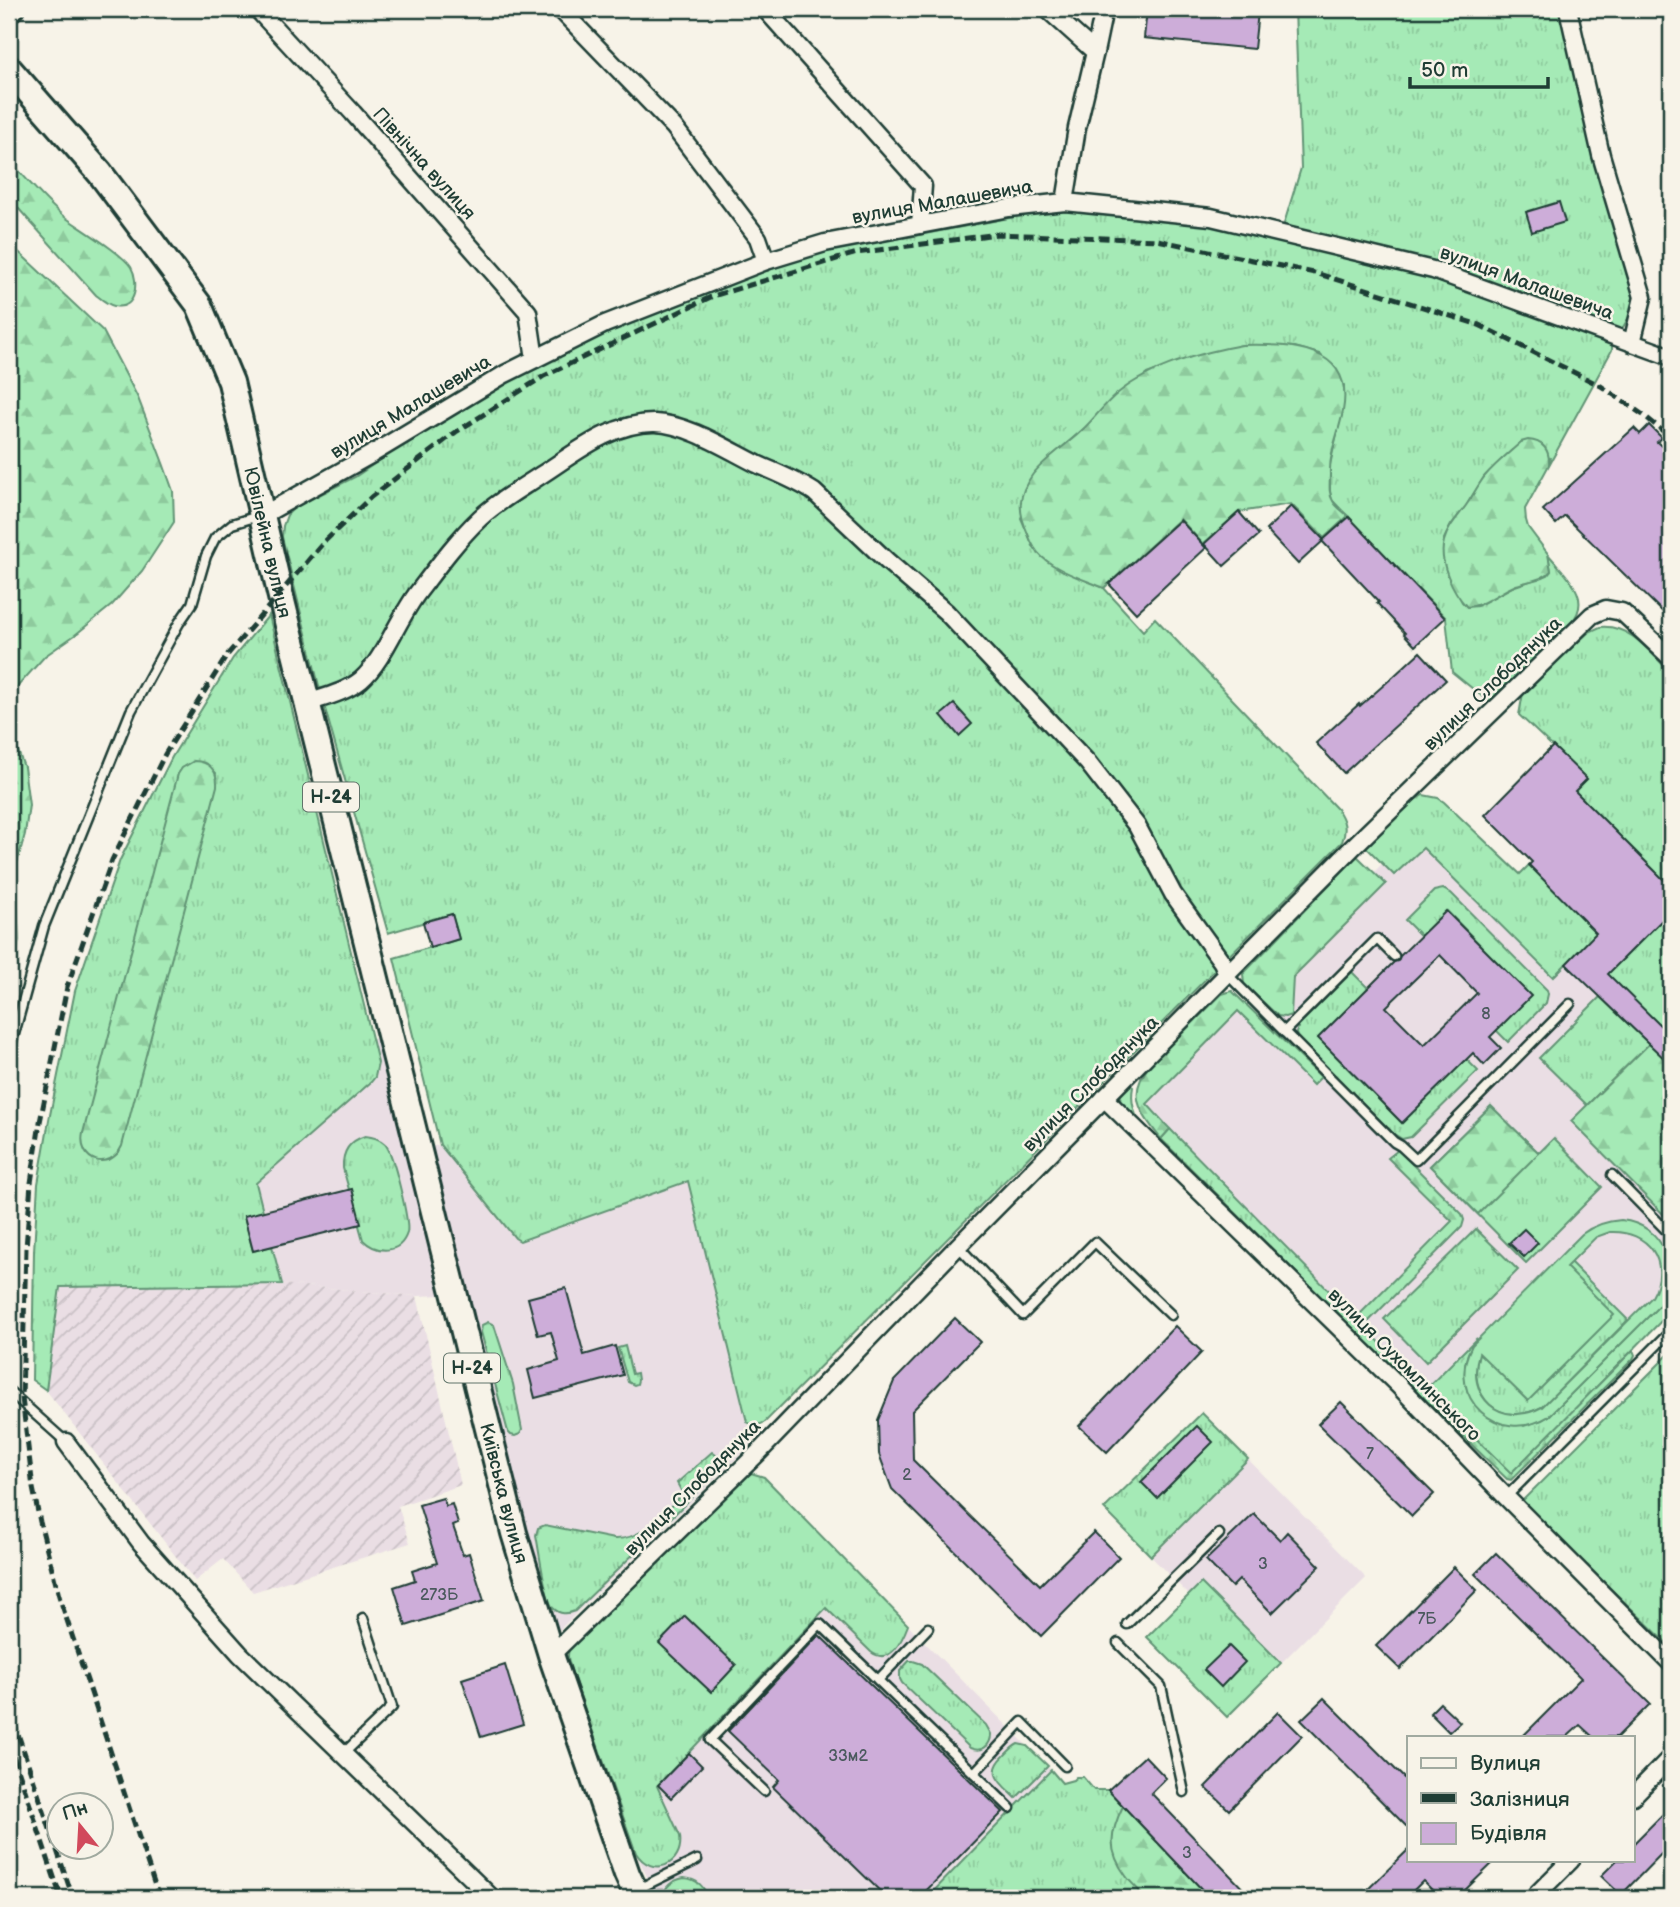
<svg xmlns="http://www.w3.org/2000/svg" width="1680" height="1907" font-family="'Balsamiq Sans',sans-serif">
<defs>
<pattern id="industrial-furrows" width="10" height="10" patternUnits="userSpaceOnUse" patternTransform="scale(1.75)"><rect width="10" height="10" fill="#eadee4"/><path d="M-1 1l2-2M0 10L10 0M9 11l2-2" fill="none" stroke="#c8bfc4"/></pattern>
<pattern id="grass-tufts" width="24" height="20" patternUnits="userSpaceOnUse" patternTransform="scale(1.75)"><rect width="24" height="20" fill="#a5eab6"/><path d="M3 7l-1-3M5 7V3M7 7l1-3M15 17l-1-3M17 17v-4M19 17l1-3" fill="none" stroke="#8eca9d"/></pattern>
<pattern id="forest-firs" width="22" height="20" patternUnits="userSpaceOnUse" patternTransform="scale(1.75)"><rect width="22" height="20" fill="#a5eab6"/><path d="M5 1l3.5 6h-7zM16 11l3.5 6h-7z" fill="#8eca9d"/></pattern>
</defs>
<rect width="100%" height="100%" fill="#f7f3e8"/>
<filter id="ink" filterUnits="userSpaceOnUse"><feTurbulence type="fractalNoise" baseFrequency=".0143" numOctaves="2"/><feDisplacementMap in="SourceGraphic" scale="14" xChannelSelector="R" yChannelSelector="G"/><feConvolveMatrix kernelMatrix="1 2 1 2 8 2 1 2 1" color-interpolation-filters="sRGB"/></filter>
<g filter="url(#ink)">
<g fill="#eadee4">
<path d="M 1436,809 L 1671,1036 L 1671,1311 L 1511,1474 L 1410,1373 L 1146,1104 Z"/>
<path d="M 379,1037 L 442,1295 L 417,1296 L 281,1284 L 199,1226 L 372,1040 Z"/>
<path d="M 440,1145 L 515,1238 L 520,1241 L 688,1181 L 753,1442 L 558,1631 L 551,1629 L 424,1148 Z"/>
<path d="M 1202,1413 L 1366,1578 L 1227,1717 L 1147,1637 L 1189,1595 L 1104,1509 Z"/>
<path d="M 858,1575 L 1051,1770 L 927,1898 L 657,1898 L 636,1853 L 624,1821 Z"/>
</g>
<path fill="url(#industrial-furrows)" d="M 282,1284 L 417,1296 L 461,1485 L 398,1506 L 410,1543 L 253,1592 L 223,1559 L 195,1581 L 46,1390 L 60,1287 Z"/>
<g fill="url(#grass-tufts)" stroke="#629475" stroke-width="2" fill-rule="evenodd">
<path d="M 1295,9 L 1561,9 L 1637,303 L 1622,329 L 1620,330 L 1283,227 L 1301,168 Z"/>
<path d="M 1066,207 L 1208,223 L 1433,276 L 1609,341 L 1612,344 L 1612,350 L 1549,465 L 1550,458 L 1512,450 L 1484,477 L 1466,506 L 1451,525 L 1444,539 L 1446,570 L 1462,602 L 1467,607 L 1477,606 L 1512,587 L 1548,575 L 1551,571 L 1548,554 C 1565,575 1594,597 1571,623 L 1489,702 L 1452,672 L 1446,618 L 1332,500 L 1330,492 L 1330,465 L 1343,407 L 1344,385 L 1320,354 L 1295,347 L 1242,345 L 1192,358 L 1147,374 L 1044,463 L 1021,518 L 1033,546 L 1056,566 L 1104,588 L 1143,631 L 1155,618 L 1337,809 C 1345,820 1347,829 1342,842 L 765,1422 C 759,1426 753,1426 747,1422 L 688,1181 L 520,1241 L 515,1238 L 440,1145 L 394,958 L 459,939 L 452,914 L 388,933 L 322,698 L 282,537 L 283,526 L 287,515 L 295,507 L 355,477 L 454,410 L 506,380 L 612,327 L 768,266 L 835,248 L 914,236 Z"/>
<path d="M 269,615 L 378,1063 L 375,1077 L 371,1082 L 256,1183 L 263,1211 L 244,1217 L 253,1251 L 272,1246 L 282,1284 L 60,1287 L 46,1390 L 32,1380 L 34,1251 L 38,1184 L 49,1120 L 75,991 L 120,860 L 172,757 L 233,658 ZM 207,764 L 216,773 L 119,1152 L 109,1160 L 96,1160 Z"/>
<path d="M 1600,627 C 1631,624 1651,654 1671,673 L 1671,887 L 1575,791 L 1587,779 L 1519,715 L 1523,693 L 1589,632 Z"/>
<path d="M 1423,795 L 1438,798 L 1444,802 L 1520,874 L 1529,865 L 1623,959 L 1671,911 L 1671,1036 L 1581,949 L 1553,977 L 1423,848 L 1394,875 L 1366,847 L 1410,803 Z"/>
<path d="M 1443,889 L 1451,893 L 1547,990 L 1548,994 L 1546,1003 L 1508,1042 L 1496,1030 L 1530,996 L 1447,911 L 1421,936 L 1405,920 L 1434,891 Z"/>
<path d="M 1352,972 L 1368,988 L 1318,1038 L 1402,1123 L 1466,1059 L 1478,1071 L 1411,1137 L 1402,1139 L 1394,1134 L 1297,1038 L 1296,1033 L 1299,1025 Z"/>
<path d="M 1600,997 L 1649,1044 L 1587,1105 L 1539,1058 Z"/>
<path d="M 1130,1085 L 1133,1087 C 1130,1102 1134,1114 1142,1127 L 1120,1101 L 1121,1094 Z"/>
<path d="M 1491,1106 L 1539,1153 L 1554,1138 L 1602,1187 L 1526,1263 L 1430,1166 Z"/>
<path d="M 1170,1129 L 1407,1370 L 1401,1376 L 1161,1139 Z"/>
<path d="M 365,1136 C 372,1137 379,1138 385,1144 C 393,1152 410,1222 407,1233 C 400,1255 376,1253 363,1240 L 343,1168 C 342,1151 349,1141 365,1136 Z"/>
<path d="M 1476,1229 L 1518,1270 L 1426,1362 L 1384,1319 Z"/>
<path d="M 1570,1262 L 1628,1320 L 1542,1407 C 1500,1429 1466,1397 1479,1352 L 1528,1401 L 1565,1266 Z"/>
<path d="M 1671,1264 L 1671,1311 L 1511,1474 L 1426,1389 L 1477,1338 C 1464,1354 1462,1373 1468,1393 L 1524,1426 L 1542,1420 L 1549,1416 L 1659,1306 L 1668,1290 Z"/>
<path d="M 488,1322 L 494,1325 L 513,1384 L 522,1430 L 520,1434 L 515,1436 L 511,1435 L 508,1432 L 481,1332 L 482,1325 Z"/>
<path d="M 625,1346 L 632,1374 L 637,1373 L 638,1380 L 637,1384 L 634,1385 L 628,1382 L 618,1348 Z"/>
<path d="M 1671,1352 L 1671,1647 L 1524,1505 L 1523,1500 Z"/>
<path d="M 1202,1413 L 1248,1459 L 1151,1556 L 1104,1509 Z"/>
<path d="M 712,1452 L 721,1459 L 721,1467 L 719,1471 L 575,1611 C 567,1614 560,1615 553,1608 C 545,1600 539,1549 536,1535 L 538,1528 L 545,1525 L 614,1539 C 644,1540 663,1513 683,1494 L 677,1483 Z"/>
<path d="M 751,1473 L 764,1477 L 908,1625 C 902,1641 890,1666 871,1652 L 826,1608 L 657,1786 L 680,1836 C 684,1866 652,1878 636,1853 L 572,1673 C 568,1659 565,1655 573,1642 L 744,1474 Z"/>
<path d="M 1201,1583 L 1281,1663 L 1227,1717 L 1147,1637 Z"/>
<path d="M 909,1661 L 913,1661 L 922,1664 L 986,1725 L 991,1734 C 991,1746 982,1753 970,1748 L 902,1683 L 900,1679 L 900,1671 Z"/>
<path d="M 1018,1744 L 1027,1746 L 1048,1766 L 1016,1798 C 1002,1784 985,1774 1004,1756 C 1009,1751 1012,1747 1018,1744 Z"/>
<path d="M 1051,1770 L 1062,1783 L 1073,1780 L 1076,1777 L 1083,1777 L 1094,1790 L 1108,1790 L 1210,1898 L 927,1898 Z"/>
<path d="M 684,1878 C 698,1879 703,1886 709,1898 L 662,1898 C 665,1886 672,1880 684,1878 Z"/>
</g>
<g fill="url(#forest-firs)" stroke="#629475" stroke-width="2">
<path d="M 9,160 C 26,178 43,199 62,215 C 78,227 122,253 131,267 C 139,281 137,311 114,306 C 108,305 101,299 96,295 L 9,198 Z"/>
<path d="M 9,243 L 103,331 L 138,398 L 163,463 L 173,491 L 174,522 L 142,571 L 112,605 L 75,635 L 45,656 L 9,696 Z"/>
<path d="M 1242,345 C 1289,344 1355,345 1343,411 C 1339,433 1329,452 1330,474 C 1330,483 1328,493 1333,501 C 1336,507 1343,511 1348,516 L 1324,538 L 1291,504 L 1239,512 L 1203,544 L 1180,519 L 1104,588 C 1083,579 1059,572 1042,557 C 1035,551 1031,542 1028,534 C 1018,512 1017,495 1033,474 C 1045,459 1062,448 1077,435 C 1092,422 1103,405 1118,393 C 1150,367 1202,352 1242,345 Z"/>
<path d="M 1528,440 C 1543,441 1550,450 1549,465 L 1525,509 L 1526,520 L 1528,527 L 1548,554 L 1551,571 C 1542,581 1526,581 1514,586 C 1498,593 1485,605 1467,607 C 1453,592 1438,562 1444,541 C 1448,526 1459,516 1467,504 C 1473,495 1478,485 1485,476 C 1495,464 1509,453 1521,442 Z"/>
<path d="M 9,737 L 18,751 L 24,767 L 29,805 L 25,834 L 15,870 L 19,940 L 9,991 Z"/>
<path d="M 194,761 C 209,761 218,771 217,786 L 122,1146 C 110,1172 77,1162 83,1133 L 178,774 L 182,768 Z"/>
<path d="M 1357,856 L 1386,884 L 1293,977 L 1291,1015 L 1285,1017 L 1278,1016 L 1244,984 L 1243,974 Z"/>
<path d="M 1232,991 L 1321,1077 L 1313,1085 L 1238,1011 L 1147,1104 L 1170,1129 L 1161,1139 C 1141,1113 1125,1094 1151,1064 L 1222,994 Z"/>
<path d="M 1649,1044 L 1671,1065 L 1671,1222 L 1571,1121 Z"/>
<path d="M 1491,1106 L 1539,1153 L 1478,1214 L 1430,1166 Z"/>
<path d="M 1398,1150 L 1462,1214 L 1464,1220 L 1462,1227 L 1364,1326 L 1356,1318 L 1452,1221 L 1388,1158 Z"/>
<path d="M 1633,1350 L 1635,1355 L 1633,1359 L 1511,1480 L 1507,1479 L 1407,1382 L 1413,1376 L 1511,1473 Z"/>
<path d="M 1123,1806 L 1210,1898 L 1144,1898 C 1140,1889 1131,1884 1126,1876 C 1107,1850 1110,1833 1123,1806 Z"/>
</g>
<path fill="#a5eab6" stroke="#629475" stroke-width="2" fill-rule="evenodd" d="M 1621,1220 C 1666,1225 1680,1270 1659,1306 L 1549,1416 C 1499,1447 1444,1398 1472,1345 L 1582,1234 C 1594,1225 1606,1221 1621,1220 ZM 1610,1232 C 1648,1230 1672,1262 1652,1297 L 1542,1407 C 1501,1429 1465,1397 1479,1353 L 1528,1401 L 1614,1315 L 1566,1267 L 1596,1237 Z"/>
<g fill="#cdadd9" stroke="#1f3d34" stroke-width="2" fill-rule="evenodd">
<path d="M 1147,9 L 1226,9 L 1258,12 L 1254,49 L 1144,38 Z"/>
<path d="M 1559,202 L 1565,222 L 1532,232 L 1526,212 Z"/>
<path d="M 1649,425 L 1662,438 L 1657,442 L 1671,455 L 1671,620 L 1565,516 L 1556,524 L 1543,510 L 1634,428 L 1640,434 Z"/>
<path d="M 1291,506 L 1324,540 L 1298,564 L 1266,530 Z"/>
<path d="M 1239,512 L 1259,535 L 1224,566 L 1204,544 Z"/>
<path d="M 1349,517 L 1445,618 L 1415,646 L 1404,634 L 1405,633 L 1377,603 L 1379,602 L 1322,541 Z"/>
<path d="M 1180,520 L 1206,548 L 1136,613 L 1109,584 Z"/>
<path d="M 1420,652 L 1446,680 L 1344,773 L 1316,743 L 1359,704 L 1360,706 L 1394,676 Z"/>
<path d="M 954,704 L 972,724 L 959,736 L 941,715 Z"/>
<path d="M 1553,746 L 1587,779 L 1575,791 L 1671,887 L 1671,911 L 1608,974 L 1671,1036 L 1671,1065 L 1566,964 L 1596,933 L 1529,865 L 1532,862 L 1485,815 Z"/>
<path d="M 1446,911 L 1531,996 L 1490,1037 L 1501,1048 L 1484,1065 L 1473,1053 L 1402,1123 L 1318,1038 L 1394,962 L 1398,961 L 1400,956 ZM 1440,955 L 1477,993 L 1424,1045 L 1386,1007 Z"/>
<path d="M 452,914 L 459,939 L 430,948 L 423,922 Z"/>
<path d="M 352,1189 L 361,1224 L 253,1251 L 244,1216 Z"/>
<path d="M 1524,1229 L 1538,1243 L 1524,1257 L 1509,1243 Z"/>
<path d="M 566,1288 L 584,1355 L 615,1346 L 623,1375 L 535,1398 L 528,1370 L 559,1361 L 551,1332 L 538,1335 L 528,1298 Z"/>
<path d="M 955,1318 L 980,1342 L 912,1411 L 913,1460 L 1040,1585 L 1094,1532 L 1119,1557 L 1041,1636 L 892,1489 L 879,1454 L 878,1420 L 894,1381 Z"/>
<path d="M 1175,1326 L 1202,1352 L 1107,1452 L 1079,1426 Z"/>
<path d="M 1341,1402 L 1434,1494 L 1412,1516 L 1318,1424 Z"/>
<path d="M 1197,1426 L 1213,1442 L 1157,1498 L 1141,1482 Z"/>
<path d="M 443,1498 L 446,1506 L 452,1504 L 458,1524 L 453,1526 L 463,1555 L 469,1553 L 484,1601 L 406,1626 L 394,1587 L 415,1580 L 412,1571 L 437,1563 L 419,1505 Z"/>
<path d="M 1254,1514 L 1280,1540 L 1287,1532 L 1320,1566 L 1272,1613 L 1239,1580 L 1232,1587 L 1206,1560 Z"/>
<path d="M 1496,1553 L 1650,1704 L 1617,1737 L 1593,1737 L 1580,1725 L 1567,1737 L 1522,1737 L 1581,1678 L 1475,1574 Z"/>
<path d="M 1454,1567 L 1477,1590 L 1400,1669 L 1376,1646 Z"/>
<path d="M 685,1616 L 736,1665 L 711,1692 L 659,1643 Z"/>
<path d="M 819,1635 L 1003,1812 L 919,1898 L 887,1898 L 773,1787 L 779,1780 L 728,1731 Z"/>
<path d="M 1229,1646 L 1245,1662 L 1221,1687 L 1204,1670 Z"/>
<path d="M 505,1665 L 523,1724 L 481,1737 L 462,1679 Z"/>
<path d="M 1324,1698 L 1409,1783 L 1409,1829 L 1301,1720 Z"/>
<path d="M 1440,1703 L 1460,1722 L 1449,1732 L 1430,1713 Z"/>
<path d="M 1278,1712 L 1302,1736 L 1229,1810 L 1205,1787 Z"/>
<path d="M 689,1753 L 702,1766 L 671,1798 L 658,1785 Z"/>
<path d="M 1145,1756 L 1166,1778 L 1151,1793 L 1252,1898 L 1210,1898 L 1108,1790 Z"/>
<path d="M 1671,1806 L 1671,1844 L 1621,1895 L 1601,1876 L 1617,1860 L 1633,1860 L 1633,1844 Z"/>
<path d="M 1409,1849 L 1409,1860 L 1496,1860 L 1457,1898 L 1440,1898 L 1423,1881 L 1406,1898 L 1359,1898 Z"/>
</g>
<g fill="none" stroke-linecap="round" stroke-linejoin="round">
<g stroke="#1f3d34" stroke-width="13">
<g id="service">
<path d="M 1227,974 L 1394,1142 L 1401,1146 L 1416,1160 L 1570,1004"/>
<path d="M 1284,1032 L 1377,939 L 1394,956"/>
<path d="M 9,1052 L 44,926 L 131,711 L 179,623 L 192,604 L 206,556 L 215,538 L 232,524 L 258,516"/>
<path d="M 1612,1175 L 1671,1235"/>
<path d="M 958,1246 L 1023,1315 L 1095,1242 L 1171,1315"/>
<path d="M 9,1391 L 66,1442"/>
<path d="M 1506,1497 L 1671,1331"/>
<path d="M 1127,1624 L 1219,1534"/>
<path d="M 1118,1643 L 1161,1686 L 1184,1792"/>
<path d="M 878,1680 L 928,1628"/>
<path d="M 343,1754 L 392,1707 L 363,1618"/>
<path d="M 974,1773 L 1022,1722 L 1065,1766"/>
<path d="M 764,1791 L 710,1740 L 820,1624 L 1010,1808"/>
<path d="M 638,1889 L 697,1860"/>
</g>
</g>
<g stroke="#1f3d34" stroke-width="21">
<g id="minor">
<path d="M 257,9 L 353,113 L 528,312 L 535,359"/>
<path d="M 560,9 L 674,127 L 758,238 L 766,261"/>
<path d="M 765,9 L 923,186 L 920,225"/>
<path d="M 1047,9 L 1095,52 L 1077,128 L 1065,202"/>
<path d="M 1568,9 L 1601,155 L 1643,297 L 1632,343"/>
<path d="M 9,15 L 16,9"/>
<path d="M 1095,52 L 1104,9"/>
<path d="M 263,515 L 372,454 L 505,374 L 605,324 L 766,261 L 825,243 L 1009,208 L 1065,202 L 1211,217 L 1433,270 L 1671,357"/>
<path d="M 307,703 C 325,697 346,692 361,680 C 384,660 399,616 419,591 C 438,566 457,540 480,518 C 498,501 520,489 541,475 C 574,454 612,422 655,423 C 688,424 727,449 757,464 C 777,473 796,480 814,492 L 887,561 L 946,612 L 1088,763 L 1137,826 L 1173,894 L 1222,962 L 1227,974"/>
<path d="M 1104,1098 L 1398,1385 L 1506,1497 L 1671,1663"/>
<path d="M 66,1442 L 141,1543 L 240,1654 L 492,1898"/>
<path d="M 551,1655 L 760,1451 L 958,1246 L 1355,845 L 1592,615 L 1606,609 L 1622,612 L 1671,658"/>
<path d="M 1633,1796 L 1671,1757"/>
<path d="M 1533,1898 L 1571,1860"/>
</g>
</g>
<g stroke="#1f3d34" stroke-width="30">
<g id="primary">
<path id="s1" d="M 9,69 L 100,173 L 199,305 L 231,382 L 280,593 L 514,1533 L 551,1655 L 627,1874 L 638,1898"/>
</g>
</g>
<use href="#service" stroke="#f7f3e8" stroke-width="8"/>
<use href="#minor" stroke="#f7f3e8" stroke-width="16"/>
<use href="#primary" stroke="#f7f3e8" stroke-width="24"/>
<g stroke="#1f3d34" stroke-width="5" stroke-dasharray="10 5" stroke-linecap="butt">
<path d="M 9,1707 L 73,1898"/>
<path d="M 9,1742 L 61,1898"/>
<path d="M 159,1898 L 59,1596 L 40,1522 L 33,1488 L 22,1398 L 26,1248 L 31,1183 L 40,1122 L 67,987 L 112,860 L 165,754 L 228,654 L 323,543 L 371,497 L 456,432 L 544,376 L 713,296 L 857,253 L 997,234 L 1157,240 L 1319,274 L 1479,325 L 1601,386 L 1646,417 L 1671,438"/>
</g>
</g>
</g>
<g text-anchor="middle" stroke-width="5" stroke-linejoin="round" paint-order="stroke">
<g font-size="16" fill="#4a595d">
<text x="1486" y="1019">8</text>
<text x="1370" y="1459">7</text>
<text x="907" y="1480">2</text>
<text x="1263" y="1569">3</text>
<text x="439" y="1600">273Б</text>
<text x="1427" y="1624">7Б</text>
<text x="848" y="1761">33м2</text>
<text x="1187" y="1858">3</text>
</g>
<g fill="#f7f3e8" stroke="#60746a" stroke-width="2">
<rect x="303" y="782.5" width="56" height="29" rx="5"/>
<rect x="444" y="1353.5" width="56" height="29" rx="5"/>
</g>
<g font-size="18" font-weight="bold" fill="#1f3d34">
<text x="331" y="803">Н-24</text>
<text x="472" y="1374">Н-24</text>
</g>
<g font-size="19" fill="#1f3d34" stroke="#f7f3e8">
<text transform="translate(425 163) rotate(48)" y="7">Північна вулиця</text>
<text transform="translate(942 201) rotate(-10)" y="7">вулиця Малашевича</text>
<text transform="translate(1527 282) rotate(20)" y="7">вулиця Малашевича</text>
<text transform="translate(410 406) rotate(-31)" y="7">вулиця Малашевича</text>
<text dy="7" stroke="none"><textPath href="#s1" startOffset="551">Ювілейна вулиця</textPath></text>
<text transform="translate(1492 683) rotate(-44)" y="7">вулиця Слободянука</text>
<text transform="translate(1090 1083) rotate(-45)" y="7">вулиця Слободянука</text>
<text transform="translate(1405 1364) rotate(45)" y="7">вулиця Сухомлинського</text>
<text transform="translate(692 1487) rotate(-45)" y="7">вулиця Слободянука</text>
<text dy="7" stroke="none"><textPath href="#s1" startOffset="1531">Київська вулиця</textPath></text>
</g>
</g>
<rect width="1680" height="1907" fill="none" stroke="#f7f3e8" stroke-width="35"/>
<rect x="18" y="18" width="1645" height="1872" fill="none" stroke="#1f3d34" stroke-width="2.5" filter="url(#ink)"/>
<rect x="1407" y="1736" width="228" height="126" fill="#f7f3e8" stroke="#a1aaa0" stroke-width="2"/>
<rect x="1421" y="1758" width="35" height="10" fill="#f7f3e8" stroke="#a1aaa0" stroke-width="2"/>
<text x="1470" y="1770" font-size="21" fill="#1f3d34">Вулиця</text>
<rect x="1421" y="1793" width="35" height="10" fill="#1f3d34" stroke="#a1aaa0" stroke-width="2"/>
<text x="1470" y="1806" font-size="21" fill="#1f3d34">Залізниця</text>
<rect x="1421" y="1823" width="35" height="21" fill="#cdadd9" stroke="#a1aaa0" stroke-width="2"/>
<text x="1470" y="1840" font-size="21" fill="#1f3d34">Будівля</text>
<g transform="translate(80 1826) rotate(342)"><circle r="33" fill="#f7f3e8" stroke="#a1aaa0" stroke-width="2"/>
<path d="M0-5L12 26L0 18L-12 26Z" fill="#d1495b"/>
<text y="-10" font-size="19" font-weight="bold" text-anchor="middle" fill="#1f3d34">Пн</text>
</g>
<path d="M1410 77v10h138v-10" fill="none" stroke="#1f3d34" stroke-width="3.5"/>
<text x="1421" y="77" font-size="21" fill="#1f3d34" stroke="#f7f3e8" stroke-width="5" paint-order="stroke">50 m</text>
</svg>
